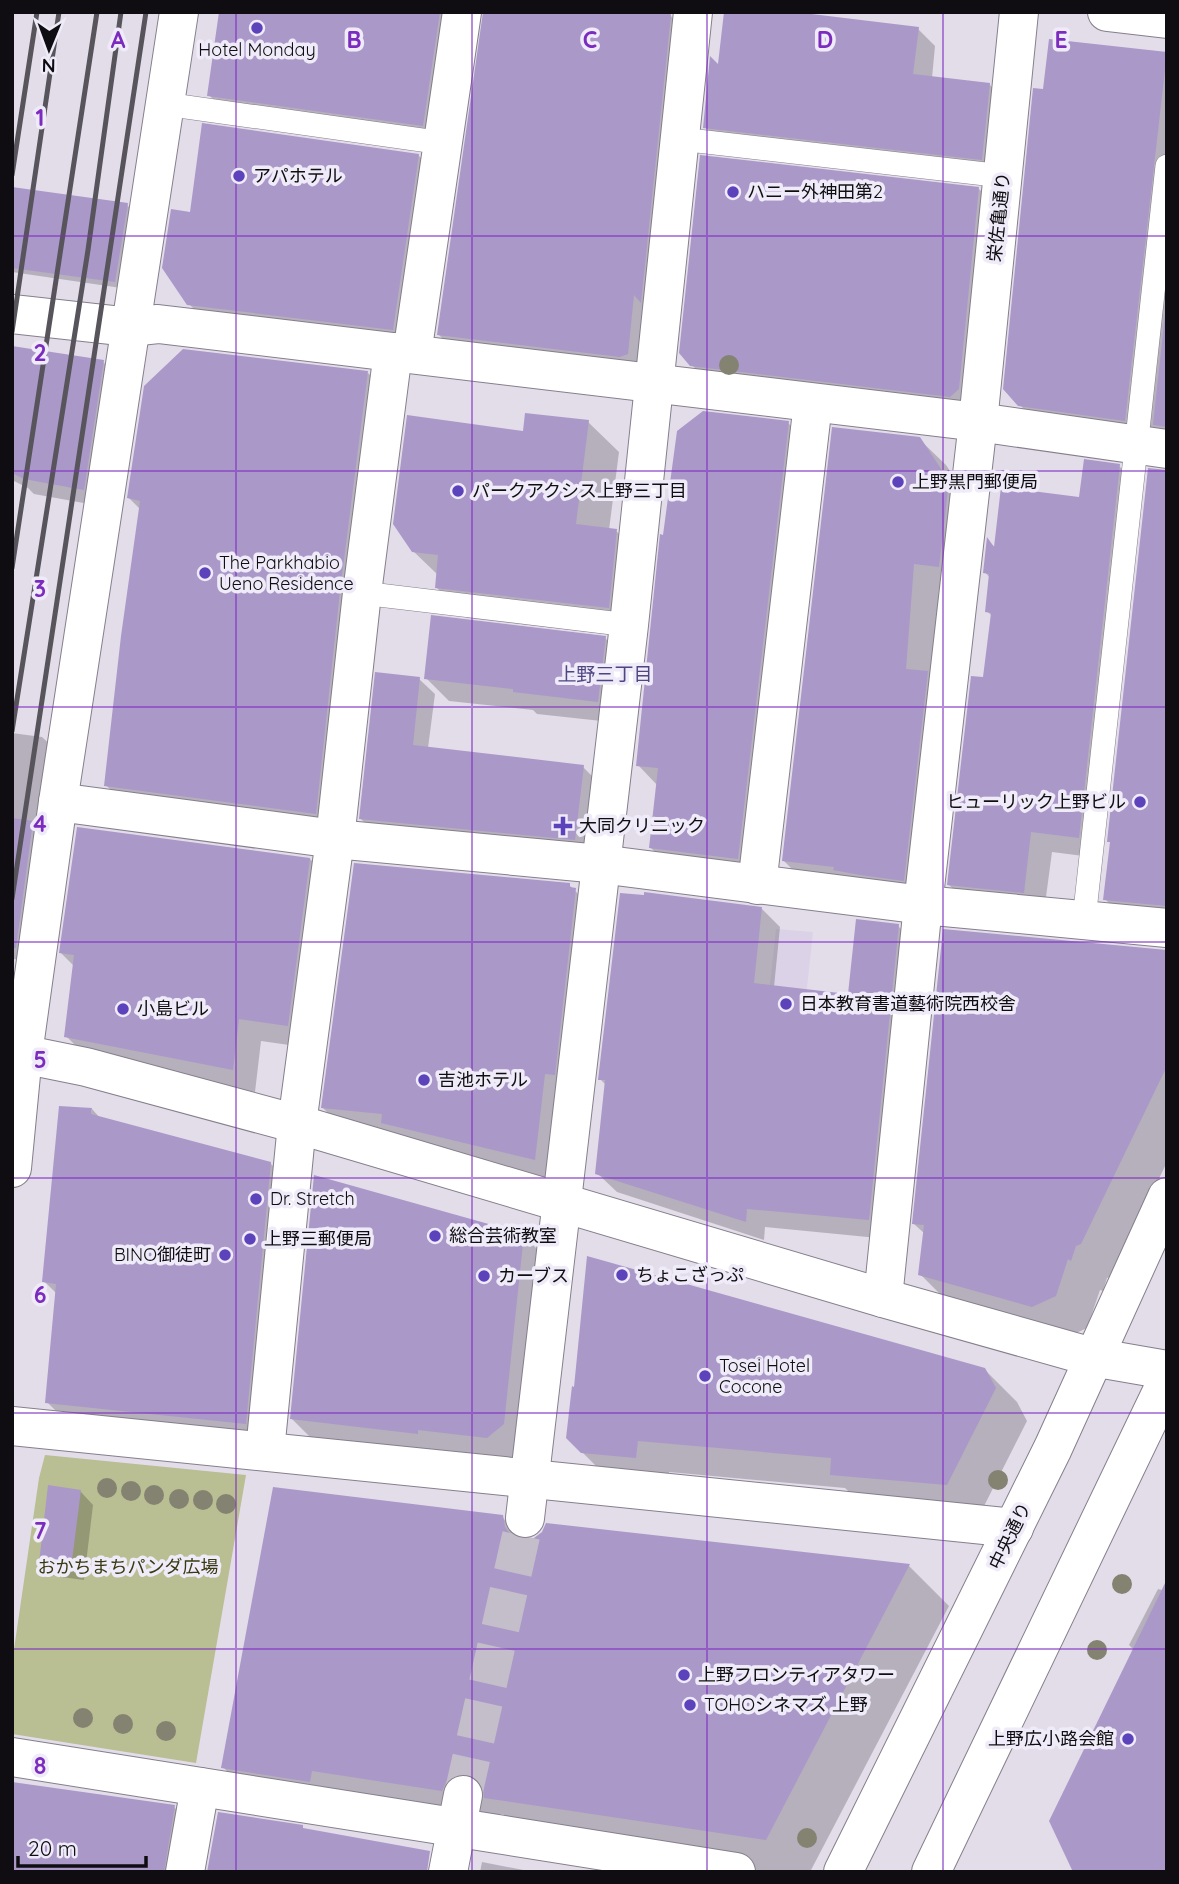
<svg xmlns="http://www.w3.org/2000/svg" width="1179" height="1884" font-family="Quicksand,'Noto Sans JP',sans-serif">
<rect width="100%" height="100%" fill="#e3ddea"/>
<path fill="#dbd2e7" d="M 776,929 L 813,932 L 797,1080 L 760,1076 Z"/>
<path fill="#b9be93" d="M 45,1455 L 246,1475 L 196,1763 L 12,1734 L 12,1663 L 39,1478 Z"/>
<g fill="#0003">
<path d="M 221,12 L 483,12 L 476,13 L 445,147 L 231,117 L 209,95 Z"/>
<path d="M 667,12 L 692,38 L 643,378 L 461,357 L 439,335 Z"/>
<path d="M 918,29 L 935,46 L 932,78 L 989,84 L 1006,102 L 999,176 L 722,144 L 705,127 L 719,67 Z"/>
<path d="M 1166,54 L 1167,437 L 1051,437 L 1019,404 L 1045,91 Z"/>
<path d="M 418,155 L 439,176 L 414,349 L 210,325 L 189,304 L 191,214 Z"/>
<path d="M 12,188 L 127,205 L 133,211 L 121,288 L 12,272 Z"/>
<path d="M 979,189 L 1001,211 L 981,411 L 713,387 L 691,364 Z"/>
<path d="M 12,348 L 103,362 L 120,379 L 100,506 L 34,494 L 28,488 L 12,480 Z"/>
<path d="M 368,373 L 393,398 L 340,839 L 131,811 L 106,785 L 140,509 L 129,498 Z"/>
<path d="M 588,422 L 619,452 L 609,530 L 616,531 L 647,561 L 639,638 L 467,618 L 436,587 L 438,575 L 413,551 Z"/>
<path d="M 788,423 L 815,450 L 765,886 L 679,875 L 651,848 L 658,786 L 638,765 Z"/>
<path d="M 919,439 L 946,465 L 975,509 L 965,592 L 939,589 L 933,679 L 929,906 L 810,887 L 784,861 Z"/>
<path d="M 1119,466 L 1140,487 L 1099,858 L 1052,852 L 1044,912 L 970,905 L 949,885 L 985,679 L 993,617 L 987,611 L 990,578 L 985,572 L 988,541 L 996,548 L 1080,499 Z"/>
<path d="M 1167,472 L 1167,934 L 1137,931 L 1105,899 L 1111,844 L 1109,841 Z"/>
<path d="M 605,638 L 627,660 L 620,723 L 537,714 L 533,710 L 449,701 L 426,678 Z"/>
<path d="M 419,679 L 435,694 L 428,748 L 583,767 L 598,782 L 590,854 L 376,834 L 361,819 Z"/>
<path d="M 12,733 L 42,737 L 56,750 L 28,960 L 12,959 Z"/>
<path d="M 310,859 L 332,882 L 310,1048 L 261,1041 L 255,1092 L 89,1059 L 66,1036 L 74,966 L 61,953 Z"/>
<path d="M 569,885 L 600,915 L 560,1184 L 348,1133 L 323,1108 Z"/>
<path d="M 761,908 L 780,927 L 774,987 L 849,996 L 898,926 L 917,945 L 888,1239 L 765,1227 L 764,1240 L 617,1192 L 597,1173 L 606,1085 L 600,1079 Z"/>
<path d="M 1167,951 L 1167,1162 L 1112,1276 L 1107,1278 L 1103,1291 L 1100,1290 L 1087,1328 L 1065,1338 L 952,1306 L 920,1274 L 925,1234 L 914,1224 Z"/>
<path d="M 92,1109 L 101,1119 L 270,1163 L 298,1191 L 273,1450 L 75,1430 L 47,1402 L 57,1294 L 44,1281 Z"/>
<path d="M 523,1235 L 551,1263 L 515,1464 L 319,1446 L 292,1419 Z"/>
<path d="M 985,1370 L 1017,1402 L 1027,1421 L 979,1516 L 864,1506 L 845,1488 L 669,1472 L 668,1489 L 615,1485 L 568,1438 Z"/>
<path d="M 80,1491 L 93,1505 L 84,1580 L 54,1576 L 41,1562 Z"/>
<path d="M 502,1517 L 526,1541 L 909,1566 L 949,1606 L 810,1872 L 756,1872 L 527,1837 L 503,1814 L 496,1814 L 487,1820 L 263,1808 L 223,1767 Z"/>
<path d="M 1158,1589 L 1162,1590 L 1134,1650 L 1129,1645 Z"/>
<path d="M 174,1807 L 195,1828 L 187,1872 L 12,1872 Z"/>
<path d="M 482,1862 L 534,1872 L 480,1872 Z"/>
</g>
<g fill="#aa98c9">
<path d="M 219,12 L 440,12 L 423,126 L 207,96 Z"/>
<path d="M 483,12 L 669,12 L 671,15 L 641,303 L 634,295 L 628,354 L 620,357 L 437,335 Z"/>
<path d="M 724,12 L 795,12 L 919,27 L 913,74 L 990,83 L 982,160 L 703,128 L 710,56 L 718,64 Z"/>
<path d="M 1049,39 L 1167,52 L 1125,421 L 1018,406 L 1003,389 L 1033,88 L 1043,89 Z"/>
<path d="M 202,123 L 419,154 L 393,330 L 187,305 L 162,268 L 171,209 L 190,212 Z"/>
<path d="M 700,155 L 979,187 L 959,389 L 950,397 L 690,366 L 679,353 Z"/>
<path d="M 12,187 L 128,203 L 115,282 L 12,268 Z"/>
<path d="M 1167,296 L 1167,427 L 1153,425 Z"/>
<path d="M 12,346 L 104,360 L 84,490 L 24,479 L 12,473 Z"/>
<path d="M 183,349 L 368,371 L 340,591 L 316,814 L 104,786 L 121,636 L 140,501 L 127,498 L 144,386 Z"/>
<path d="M 703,411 L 789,421 L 738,859 L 649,848 L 658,768 L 636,766 L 660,534 L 663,535 L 677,431 Z"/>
<path d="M 525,413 L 589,420 L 576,524 L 617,529 L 609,608 L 435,588 L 438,555 L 412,552 L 393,524 L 407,415 L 523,431 Z"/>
<path d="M 832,427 L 920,437 L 949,481 L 939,567 L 914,564 L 906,669 L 928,671 L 904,881 L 860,875 L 833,870 L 834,867 L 782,861 Z"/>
<path d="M 1084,459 L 1120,464 L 1079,838 L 1031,832 L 1024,893 L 947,885 L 971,676 L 983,677 L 991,613 L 985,612 L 989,574 L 983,573 L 987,537 L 994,547 L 1001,487 L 1079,497 Z"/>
<path d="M 1148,468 L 1167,470 L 1167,906 L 1103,900 L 1110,842 L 1107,842 Z"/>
<path d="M 431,615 L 606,636 L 598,702 L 513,692 L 513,689 L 424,679 Z"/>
<path d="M 375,672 L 420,677 L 413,745 L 584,765 L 575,840 L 359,819 Z"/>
<path d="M 12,818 L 33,821 L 16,948 L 12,948 Z"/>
<path d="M 77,827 L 310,858 L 288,1026 L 239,1019 L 233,1070 L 64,1037 L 74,955 L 59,953 Z"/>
<path d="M 354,863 L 570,883 L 570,887 L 576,888 L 555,1075 L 545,1074 L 535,1160 L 381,1123 L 382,1114 L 321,1108 Z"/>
<path d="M 644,892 L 762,907 L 754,983 L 848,994 L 856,919 L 899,924 L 869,1220 L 747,1209 L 746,1222 L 595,1174 L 605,1080 L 598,1080 L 620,893 L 644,895 Z"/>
<path d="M 943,929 L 1167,950 L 1167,1066 L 1081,1244 L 1076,1246 L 1071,1261 L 1068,1259 L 1056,1296 L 1032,1307 L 918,1275 L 924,1225 L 912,1224 Z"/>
<path d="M 59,1106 L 92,1108 L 91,1114 L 271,1162 L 246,1424 L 45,1403 L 56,1284 L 42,1282 Z"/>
<path d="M 314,1175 L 524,1234 L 504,1424 L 487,1438 L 418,1430 L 418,1434 L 290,1419 Z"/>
<path d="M 587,1256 L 985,1368 L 996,1388 L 947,1485 L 830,1475 L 831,1458 L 638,1441 L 636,1458 L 581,1453 L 566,1438 L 572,1386 L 574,1387 Z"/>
<path d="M 48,1485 L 81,1490 L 71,1568 L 39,1563 Z"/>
<path d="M 273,1487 L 503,1515 L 505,1527 L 511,1535 L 522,1540 L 534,1538 L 542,1532 L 546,1523 L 910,1564 L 766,1840 L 484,1798 L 483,1787 L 478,1779 L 466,1773 L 455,1775 L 447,1780 L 442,1791 L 312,1771 L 310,1782 L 221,1768 Z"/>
<path d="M 1167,1579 L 1167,1872 L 1073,1872 L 1049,1821 Z"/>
<path d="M 12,1782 L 175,1805 L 164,1872 L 12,1872 Z"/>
<path d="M 218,1812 L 303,1825 L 303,1828 L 430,1851 L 427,1872 L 207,1872 Z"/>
</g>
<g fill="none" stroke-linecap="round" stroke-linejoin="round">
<path stroke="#c3bec9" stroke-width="38" stroke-dasharray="38 19" stroke-linecap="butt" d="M 463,1795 L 525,1518"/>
<g stroke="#857f8b" stroke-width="24">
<g id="lane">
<path d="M 165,104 L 443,143"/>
<path d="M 680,139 L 1003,176"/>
<path d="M 362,593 L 629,625"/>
<path d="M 1084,920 L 1167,166"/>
</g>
</g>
<g stroke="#857f8b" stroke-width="40">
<g id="street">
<path d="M 1107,12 L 1167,19"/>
<path d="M 12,314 L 130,327 L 158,324 L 978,422 L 1167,449"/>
<path d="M 412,354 L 462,12"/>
<path d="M 58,802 L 335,839 L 600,864 L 923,905 L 1167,928"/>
<path d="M 757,885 L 813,403"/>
<path d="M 12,1052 L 86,1067 L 297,1124 L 883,1298 L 1092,1357"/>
<path d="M 12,1168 L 23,1054 L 58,802 L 179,12"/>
<path d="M 883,1298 L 923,905 L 978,422 L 1019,12"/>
<path d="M 12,1426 L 1014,1528"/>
<path d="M 265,1451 L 297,1124 L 335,839 L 362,593 L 393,352"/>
<path d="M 525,1518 L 629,625 L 693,12"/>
<path d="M 12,1757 L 736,1872"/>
<path d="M 185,1872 L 200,1787"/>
<path d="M 448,1872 L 463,1795"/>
</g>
</g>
<g stroke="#857f8b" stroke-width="40">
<g id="secondary">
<path d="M 1092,1357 L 1167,1370"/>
<path d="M 843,1872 L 1053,1448 L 1167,1197"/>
<path d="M 931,1872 L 1167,1381"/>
</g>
</g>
<use href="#lane" stroke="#fff" stroke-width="23"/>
<use href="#street" stroke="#fff" stroke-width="38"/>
<use href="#secondary" stroke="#fff" stroke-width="38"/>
<g stroke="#58545c" stroke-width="5">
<path d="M 12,175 L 37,12"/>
<path d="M 12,332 L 59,12"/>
<path d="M 12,568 L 97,12"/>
<path d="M 12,731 L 88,250 L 121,12"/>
<path d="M 12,899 L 146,12"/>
</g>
</g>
<g fill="#848372">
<circle cx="729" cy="365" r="10"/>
<circle cx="998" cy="1480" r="10"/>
<circle cx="107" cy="1488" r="10"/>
<circle cx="131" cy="1491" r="10"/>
<circle cx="154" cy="1495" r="10"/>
<circle cx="179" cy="1499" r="10"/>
<circle cx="203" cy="1500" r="10"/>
<circle cx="226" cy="1504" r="10"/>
<circle cx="1122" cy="1584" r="10"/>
<circle cx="1097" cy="1650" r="10"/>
<circle cx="83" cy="1718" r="10"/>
<circle cx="123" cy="1724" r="10"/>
<circle cx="166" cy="1731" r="10"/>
<circle cx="807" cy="1838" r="10"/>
</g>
<path fill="none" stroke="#7b2cbf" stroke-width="2" stroke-opacity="0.55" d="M 236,12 L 236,1872M 472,12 L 472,1872M 707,12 L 707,1872M 943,12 L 943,1872M 12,236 L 1167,236M 12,471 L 1167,471M 12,707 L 1167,707M 12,942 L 1167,942M 12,1178 L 1167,1178M 12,1413 L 1167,1413M 12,1649 L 1167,1649"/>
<g fill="#5d43bb" stroke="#f0ebf8" stroke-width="2.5">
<circle cx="257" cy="28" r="7"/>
<circle cx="239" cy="176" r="7"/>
<circle cx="733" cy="192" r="7"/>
<circle cx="898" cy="482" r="7"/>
<circle cx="458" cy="491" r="7"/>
<circle cx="205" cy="573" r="7"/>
<circle cx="1140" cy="802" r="7"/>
<path d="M559.5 815.5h7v7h7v7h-7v7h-7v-7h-7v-7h7z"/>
<circle cx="786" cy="1004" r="7"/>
<circle cx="123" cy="1009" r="7"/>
<circle cx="424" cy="1080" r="7"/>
<circle cx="256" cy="1199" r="7"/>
<circle cx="435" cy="1236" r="7"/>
<circle cx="250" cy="1239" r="7"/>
<circle cx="225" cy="1255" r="7"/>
<circle cx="622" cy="1275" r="7"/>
<circle cx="484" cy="1276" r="7"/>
<circle cx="705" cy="1376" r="7"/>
<circle cx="684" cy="1675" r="7"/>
<circle cx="690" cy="1705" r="7"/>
<circle cx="1128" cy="1739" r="7"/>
</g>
<g text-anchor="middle" stroke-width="7" stroke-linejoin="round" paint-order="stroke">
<g font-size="18" fill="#0f0d11" stroke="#f0ebf8" text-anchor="start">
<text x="257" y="56" text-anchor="middle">Hotel Monday</text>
<text x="253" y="182">アパホテル</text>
<text x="747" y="198">ハニー外神田第2</text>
<text x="912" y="488">上野黒門郵便局</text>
<text x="472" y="497">パークアクシス上野三丁目</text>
<text x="219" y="569">The Parkhabio<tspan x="219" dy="21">Ueno Residence</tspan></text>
<text x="1126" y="808" text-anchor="end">ヒューリック上野ビル</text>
<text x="579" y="832">大同クリニック</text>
<text x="800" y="1010">日本教育書道藝術院西校舎</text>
<text x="137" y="1015">小島ビル</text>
<text x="438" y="1086">吉池ホテル</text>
<text x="270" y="1205">Dr. Stretch</text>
<text x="449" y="1242">総合芸術教室</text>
<text x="264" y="1245">上野三郵便局</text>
<text x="211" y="1261" text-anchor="end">BINO御徒町</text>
<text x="636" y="1281">ちょこざっぷ</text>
<text x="498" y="1282">カーブス</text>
<text x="719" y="1372">Tosei Hotel<tspan x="719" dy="21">Cocone</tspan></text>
<text x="698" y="1681">上野フロンティアタワー</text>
<text x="704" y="1711">TOHOシネマズ 上野</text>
<text x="1114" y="1745" text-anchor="end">上野広小路会館</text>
</g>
<g font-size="18" fill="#0f0d11" stroke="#f0ebf8">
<text transform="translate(999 217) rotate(-84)" y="6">栄佐亀通り</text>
<text transform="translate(1010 1536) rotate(-64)" y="6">中央通り</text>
</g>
<g font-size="18" fill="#373a10" stroke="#f0ebf8">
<text x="128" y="1573">おかちまちパンダ広場</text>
</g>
<g font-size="19" fill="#4e4583" stroke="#f0ebf8">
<text x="605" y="681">上野三丁目</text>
</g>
</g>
<g font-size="23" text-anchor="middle" font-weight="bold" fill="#7b2cbf" stroke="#f0ebf8" stroke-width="7" stroke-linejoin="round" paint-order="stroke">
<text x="118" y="48">A</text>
<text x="354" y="48">B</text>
<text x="590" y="48">C</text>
<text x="825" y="48">D</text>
<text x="1061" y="48">E</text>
<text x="40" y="126">1</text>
<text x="40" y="361">2</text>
<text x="40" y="597">3</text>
<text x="40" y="832">4</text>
<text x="40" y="1068">5</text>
<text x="40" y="1303">6</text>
<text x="40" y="1539">7</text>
<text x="40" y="1774">8</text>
</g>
<rect width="1179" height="1884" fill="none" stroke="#0f0d11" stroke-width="28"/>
<g transform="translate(49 49) rotate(181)" stroke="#f0ebf8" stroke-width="5" paint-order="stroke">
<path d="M0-5L12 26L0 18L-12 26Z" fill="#0f0d11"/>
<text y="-10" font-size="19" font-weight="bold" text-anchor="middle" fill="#0f0d11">N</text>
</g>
<path d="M18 1856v10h128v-10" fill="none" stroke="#0f0d11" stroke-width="3.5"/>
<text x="28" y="1856" font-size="21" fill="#0f0d11" stroke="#f0ebf8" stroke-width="5" paint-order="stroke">20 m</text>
</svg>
